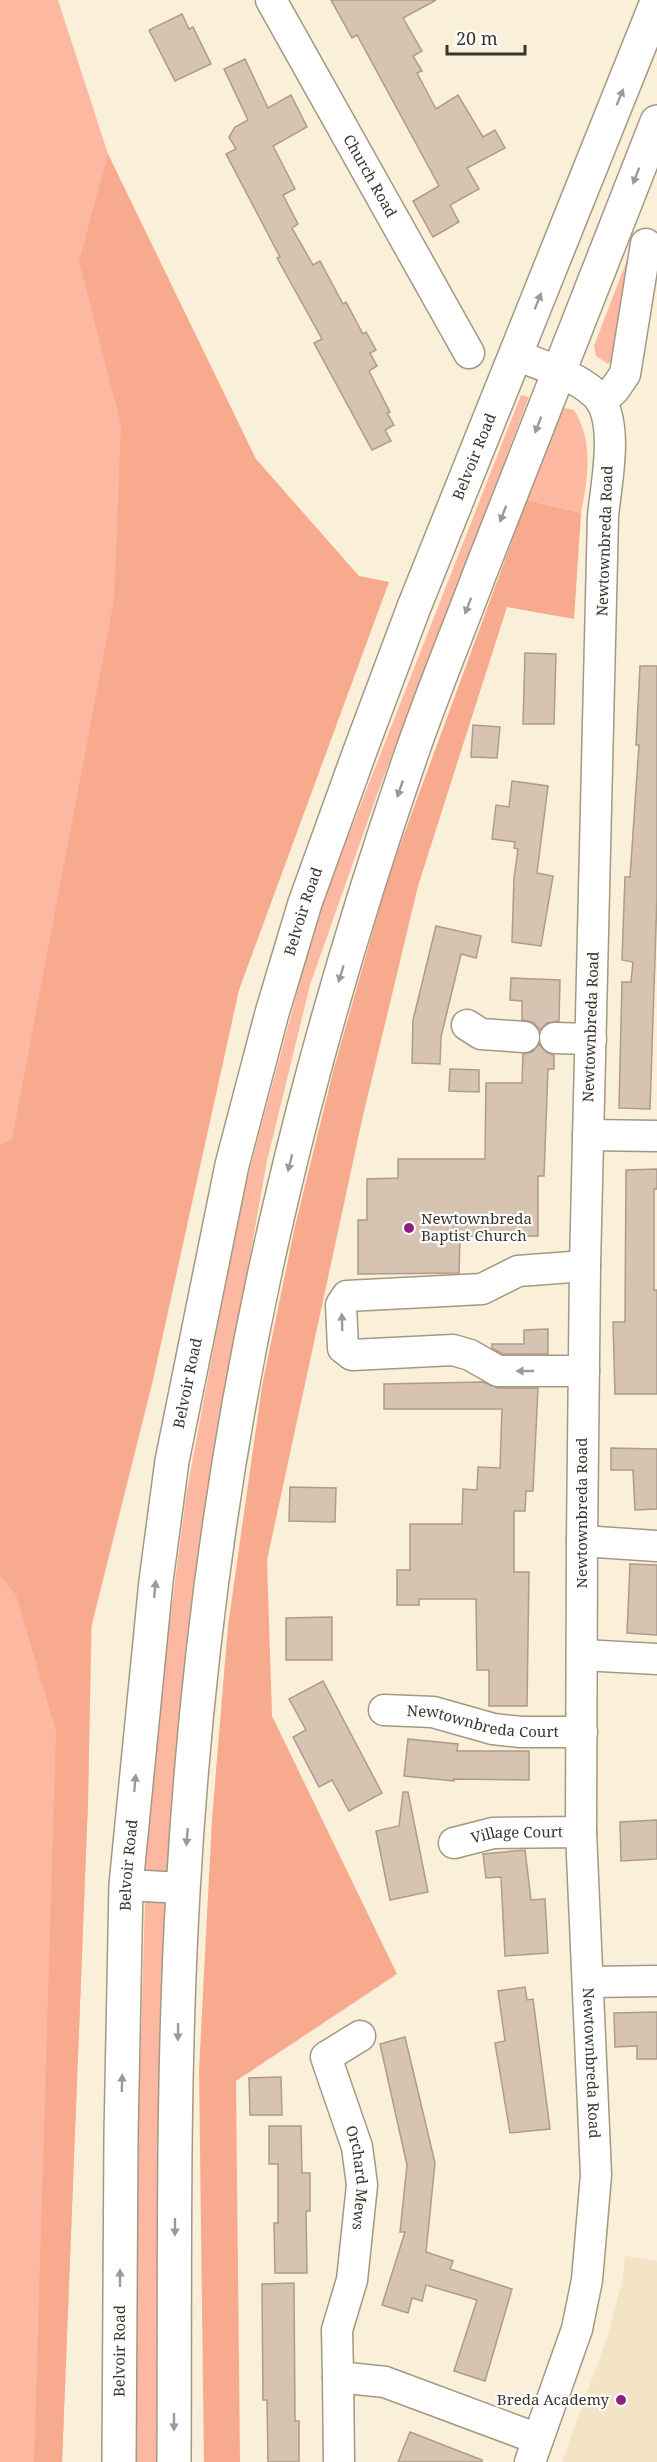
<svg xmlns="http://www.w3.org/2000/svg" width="657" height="2462" font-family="'Noto Serif',serif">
<rect width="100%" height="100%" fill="#faefd8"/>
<path fill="#f3e4c6" d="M 625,2256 L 657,2261 L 657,2462 L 562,2462 L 607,2338 L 622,2283 Z"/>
<g fill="#fdb8a1">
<path d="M 0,0 L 58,0 L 108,154 L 177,387 L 103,1077 L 88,1801 L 62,2462 L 0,2462 Z"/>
<path d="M 630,252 L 613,360 L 608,364 L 596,356 L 594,346 Z"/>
<path d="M 521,395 L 529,397 L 379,789 L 310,985 L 267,1161 L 213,1460 L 188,1630 L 172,1791 L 161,1987 L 156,2462 L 134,2462 L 137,2177 L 147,1832 L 156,1729 L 186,1496 L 208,1377 L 242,1198 L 319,911 Z"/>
<path d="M 560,407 L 574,410 C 594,442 588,478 581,513 L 527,500 Z"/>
</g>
<g fill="#f8aa8f">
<path d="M 108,154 L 256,459 L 359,576 L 389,582 L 239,990 L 153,1380 L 91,1628 L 88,1801 L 62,2462 L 34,2462 L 56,1731 L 16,1595 L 0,1576 L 0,1145 L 12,1139 L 114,600 L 121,425 L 79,261 Z"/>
<path d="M 527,500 L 581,513 L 574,619 L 507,607 L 418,886 L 362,1120 L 267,1560 L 272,1716 L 397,1974 L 236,2081 L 240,2462 L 204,2462 L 199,2070 L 212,1819 L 228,1626 L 262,1386 L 295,1226 L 334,1068 L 388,878 Z"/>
</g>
<g fill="#d7c3b2" stroke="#ae9b8a" stroke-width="1.5">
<path d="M 331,0 L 436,0 L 403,18 L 422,51 L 413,56 L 422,71 L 417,73 L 436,109 L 458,95 L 483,137 L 495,130 L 505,148 L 467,168 L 479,189 L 450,205 L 459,222 L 433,237 L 413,201 L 439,186 L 357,35 L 352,38 Z"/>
<path d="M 182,14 L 189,29 L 193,27 L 211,64 L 175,81 L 149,30 Z"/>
<path d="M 245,59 L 268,108 L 291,95 L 307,127 L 273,146 L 295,189 L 283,195 L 298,224 L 292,228 L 313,265 L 320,261 L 343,304 L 346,302 L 363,334 L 366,332 L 376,350 L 370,353 L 377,366 L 369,371 L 390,412 L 387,413 L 394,425 L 385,430 L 391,441 L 372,450 L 314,343 L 322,339 L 277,258 L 280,257 L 226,154 L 236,149 L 229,137 L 235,127 L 248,120 L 224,69 Z"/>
<path d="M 525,653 L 556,654 L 554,724 L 523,724 Z"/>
<path d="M 640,666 L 657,666 L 657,897 L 650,1109 L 619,1108 L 622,982 L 631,982 L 633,962 L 622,960 L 625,877 L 630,877 L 639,745 L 636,745 Z"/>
<path d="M 473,725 L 500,727 L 497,758 L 471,757 Z"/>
<path d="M 512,781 L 548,786 L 537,873 L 553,876 L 541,946 L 512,942 L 514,878 L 518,849 L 514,848 L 515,842 L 492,839 L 496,805 L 509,807 Z"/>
<path d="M 436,926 L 481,936 L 476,958 L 461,954 L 441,1037 L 440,1064 L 412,1063 L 413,1020 Z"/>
<path d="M 511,978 L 560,980 L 559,1021 L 547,1023 L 540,1030 L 533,1022 L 522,1020 L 522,1001 L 510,1000 Z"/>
<path d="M 539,1044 L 546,1052 L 554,1055 L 554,1069 L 548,1069 L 544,1176 L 538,1176 L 538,1236 L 460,1236 L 459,1273 L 358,1274 L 358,1220 L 367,1220 L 367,1179 L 398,1178 L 398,1159 L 485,1159 L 486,1083 L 522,1083 L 523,1054 L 532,1052 Z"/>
<path d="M 450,1069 L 479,1070 L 479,1092 L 449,1091 Z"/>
<path d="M 657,1169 L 657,1189 L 654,1189 L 654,1290 L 657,1290 L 657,1394 L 615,1394 L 613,1322 L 625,1322 L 626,1170 Z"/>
<path d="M 548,1329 L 548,1354 L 503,1354 L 492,1348 L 492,1344 L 524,1344 L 524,1330 Z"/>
<path d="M 483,1382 L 498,1388 L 538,1388 L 533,1491 L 526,1491 L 525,1511 L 514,1511 L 514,1572 L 529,1572 L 527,1706 L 489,1706 L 489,1670 L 477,1670 L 476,1599 L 419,1599 L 419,1605 L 397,1605 L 397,1570 L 410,1570 L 410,1524 L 462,1524 L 463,1489 L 477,1490 L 478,1467 L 500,1468 L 502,1409 L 384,1409 L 384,1384 Z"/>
<path d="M 611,1448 L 657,1449 L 657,1509 L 635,1510 L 633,1470 L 611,1470 Z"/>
<path d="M 290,1487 L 336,1488 L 335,1522 L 289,1521 Z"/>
<path d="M 630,1564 L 657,1565 L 657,1635 L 627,1633 Z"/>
<path d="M 332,1617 L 332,1660 L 286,1660 L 286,1618 Z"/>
<path d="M 323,1681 L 382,1793 L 349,1811 L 332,1780 L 319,1787 L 293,1737 L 306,1730 L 289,1699 Z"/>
<path d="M 408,1739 L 458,1744 L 457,1751 L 529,1751 L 529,1780 L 454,1779 L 454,1781 L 404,1776 Z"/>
<path d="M 403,1792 L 408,1792 L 428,1892 L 390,1900 L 376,1831 L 399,1826 Z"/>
<path d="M 657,1820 L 657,1859 L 621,1861 L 620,1822 Z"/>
<path d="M 525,1850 L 531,1900 L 545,1899 L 548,1953 L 505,1956 L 501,1877 L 486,1878 L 483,1854 Z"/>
<path d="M 525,1987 L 527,2000 L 533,1999 L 550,2129 L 510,2133 L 495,2043 L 505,2041 L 498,1991 Z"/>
<path d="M 657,2012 L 657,2059 L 637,2059 L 637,2046 L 615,2047 L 614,2013 Z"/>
<path d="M 405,2037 L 435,2163 L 426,2252 L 453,2261 L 450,2269 L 512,2289 L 485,2381 L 454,2371 L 477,2300 L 426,2285 L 422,2301 L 412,2298 L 408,2313 L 382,2305 L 405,2232 L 400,2232 L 407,2165 L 380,2044 Z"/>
<path d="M 281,2077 L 282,2115 L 250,2115 L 249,2078 Z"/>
<path d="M 269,2126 L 301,2126 L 302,2173 L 310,2173 L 310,2211 L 306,2211 L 307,2273 L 275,2273 L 274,2223 L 278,2223 L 278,2164 L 269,2164 Z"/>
<path d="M 294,2283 L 295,2421 L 299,2421 L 299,2462 L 268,2462 L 267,2400 L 263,2400 L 262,2284 Z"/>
<path d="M 410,2432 L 482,2460 L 482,2462 L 398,2462 Z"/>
</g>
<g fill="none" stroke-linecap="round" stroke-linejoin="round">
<g stroke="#a39983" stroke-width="33">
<g id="minor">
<path id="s1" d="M 271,0 L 469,353"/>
<path id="s2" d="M 516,355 C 540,365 587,379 601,401 C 618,429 606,485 603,516 L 585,1266 L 582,1541 L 581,1832 L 596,2175 L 587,2280 L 577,2329 L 530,2462"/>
<path d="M 601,401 L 614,390 L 625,374 L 646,244"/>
<path d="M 467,1025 L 481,1034 L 524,1037"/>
<path d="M 555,1038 L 591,1039"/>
<path d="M 588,1135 L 657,1136"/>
<path d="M 584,1371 L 498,1371 L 470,1355 L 453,1350 L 352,1355 L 343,1348 L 341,1305 L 347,1296 L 482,1289 L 518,1271 L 585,1266"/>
<path d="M 582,1541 L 657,1546"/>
<path d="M 582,1655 L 657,1659"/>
<path id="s3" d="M 384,1710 L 433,1712 L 493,1729 L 521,1732 L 582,1732"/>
<path id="s4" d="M 454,1843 L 493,1833 L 581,1832"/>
<path d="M 126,1885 L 183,1888"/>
<path d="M 588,1982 L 657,1981"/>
<path id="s5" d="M 360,2036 L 326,2057 L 357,2147 L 362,2185 L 352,2280 L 337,2330 L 338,2377 L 385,2382 L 538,2439"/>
<path d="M 338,2377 L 339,2462"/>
</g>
</g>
<g stroke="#a39983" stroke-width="36">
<g id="highway">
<path id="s6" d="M 119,2462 L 121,2136 L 126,1885 L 156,1581 L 172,1461 L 232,1165 L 272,1013 L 305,903 L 360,751 L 414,607 L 657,2"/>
<path d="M 174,2462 C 175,2272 172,2082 183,1892 C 196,1659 228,1424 282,1197 C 317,1047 361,900 411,755 C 432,694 457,634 480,573 C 538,422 598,272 657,122"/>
</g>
</g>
<use href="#minor" stroke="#fff" stroke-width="30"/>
<use href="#highway" stroke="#fff" stroke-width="33"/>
</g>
<defs><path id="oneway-solid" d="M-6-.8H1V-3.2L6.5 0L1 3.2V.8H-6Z" transform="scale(1.5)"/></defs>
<g fill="#9c9a96">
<use href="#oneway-solid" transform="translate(620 97) rotate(-68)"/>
<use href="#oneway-solid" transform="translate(636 176) rotate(111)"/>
<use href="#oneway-solid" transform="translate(538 301) rotate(-68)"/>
<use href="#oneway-solid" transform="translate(538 425) rotate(111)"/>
<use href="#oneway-solid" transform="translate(503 514) rotate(111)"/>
<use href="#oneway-solid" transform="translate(468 606) rotate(111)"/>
<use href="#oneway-solid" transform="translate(400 789) rotate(109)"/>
<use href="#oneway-solid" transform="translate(341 974) rotate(107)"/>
<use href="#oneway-solid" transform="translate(290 1163) rotate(104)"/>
<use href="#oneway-solid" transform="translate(342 1322) rotate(-92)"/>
<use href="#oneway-solid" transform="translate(525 1371) rotate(180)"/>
<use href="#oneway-solid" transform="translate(155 1589) rotate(-84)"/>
<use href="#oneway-solid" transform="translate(135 1783) rotate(-85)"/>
<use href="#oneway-solid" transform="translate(187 1837) rotate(95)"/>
<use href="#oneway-solid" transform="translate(178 2032) rotate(91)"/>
<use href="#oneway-solid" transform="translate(122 2083) rotate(-89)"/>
<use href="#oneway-solid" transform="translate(175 2227) rotate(90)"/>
<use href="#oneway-solid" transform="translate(120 2278) rotate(-90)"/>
<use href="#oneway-solid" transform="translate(174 2422) rotate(90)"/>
</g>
<g fill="#8c1f83" stroke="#fdfdfd" stroke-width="2">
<circle cx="409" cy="1228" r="6"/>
<circle cx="621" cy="2400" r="6"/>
</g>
<g text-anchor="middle" stroke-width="4.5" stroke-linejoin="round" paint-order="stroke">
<g font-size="15" fill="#3a352c" stroke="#fdfdfd">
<text dy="5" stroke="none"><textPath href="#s1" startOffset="202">Church Road</textPath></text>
<text dy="5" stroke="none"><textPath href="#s6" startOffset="2055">Belvoir Road</textPath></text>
<text transform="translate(605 541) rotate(-88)" y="5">Newtownbreda Road</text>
<text dy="5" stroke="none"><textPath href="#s6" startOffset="1569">Belvoir Road</textPath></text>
<text transform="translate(591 1027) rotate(-88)" y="5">Newtownbreda Road</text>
<text dy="5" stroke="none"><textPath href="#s6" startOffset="1083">Belvoir Road</textPath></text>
<text transform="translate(582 1513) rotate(-90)" y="5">Newtownbreda Road</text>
<text dy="5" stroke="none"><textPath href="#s3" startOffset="100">Newtownbreda Court</textPath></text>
<text dy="5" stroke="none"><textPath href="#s4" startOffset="64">Village Court</textPath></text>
<text dy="5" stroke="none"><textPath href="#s6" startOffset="597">Belvoir Road</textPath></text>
<text dy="5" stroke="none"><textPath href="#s2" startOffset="1762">Newtownbreda Road</textPath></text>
<text dy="5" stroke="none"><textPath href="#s5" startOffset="166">Orchard Mews</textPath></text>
<text dy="5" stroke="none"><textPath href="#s6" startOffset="111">Belvoir Road</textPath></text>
</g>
<g font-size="15" fill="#3a352c" stroke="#fdfdfd" text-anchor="start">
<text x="421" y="1224">Newtownbreda<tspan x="421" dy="17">Baptist Church</tspan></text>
<text x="609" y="2405" text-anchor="end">Breda Academy</text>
</g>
</g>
<path d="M447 45v9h78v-9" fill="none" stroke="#3a352c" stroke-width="3"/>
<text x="456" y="45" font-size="18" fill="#3a352c" stroke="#fdfdfd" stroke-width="4.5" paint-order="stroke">20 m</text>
</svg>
